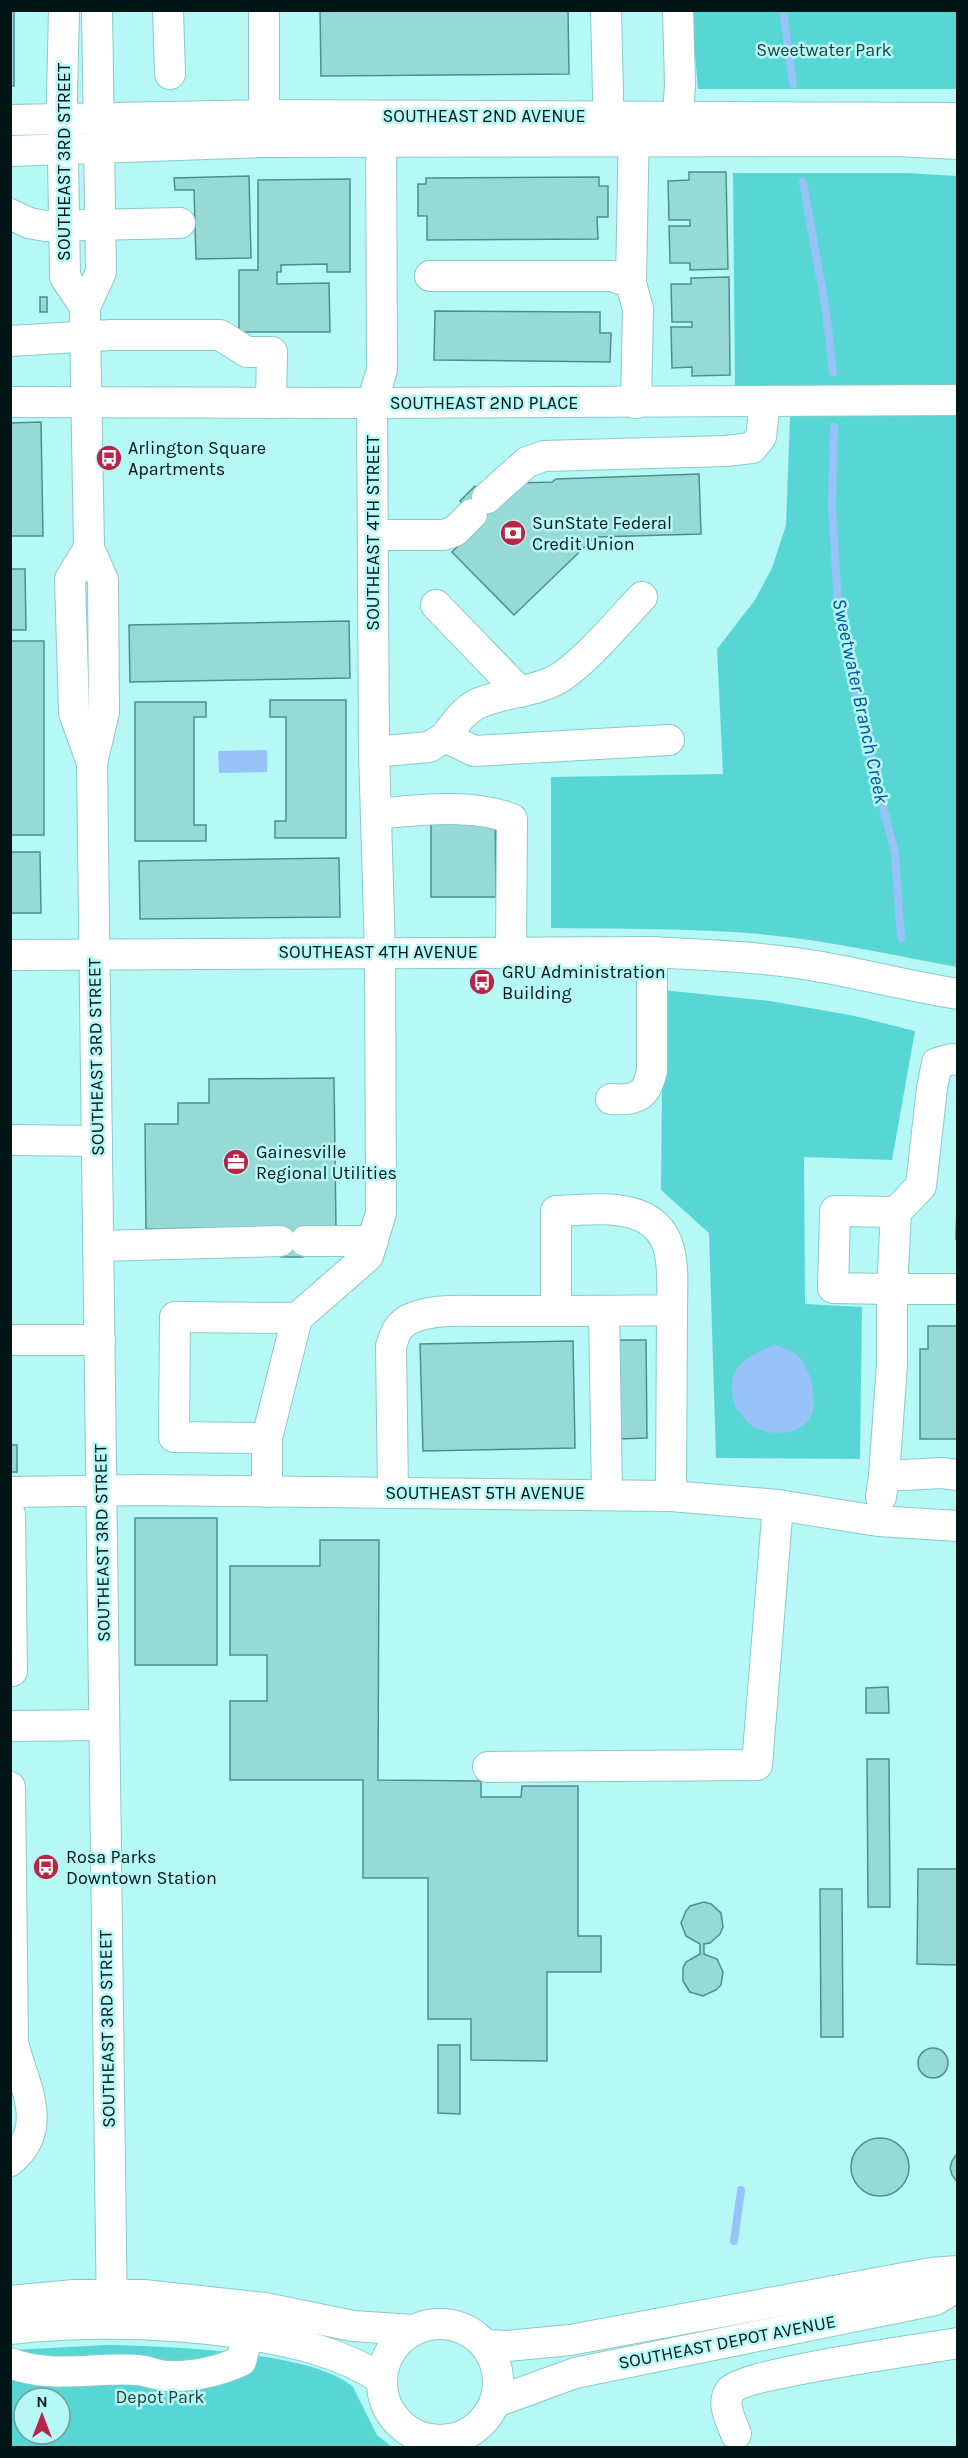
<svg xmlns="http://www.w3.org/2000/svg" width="968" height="2458" font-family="Karla,sans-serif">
<rect width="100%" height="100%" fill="#b5f8f6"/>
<g fill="#58d6d4" fill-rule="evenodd">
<path d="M 691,11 L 957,11 L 957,89 L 698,89 Z"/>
<path d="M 733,173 L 907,173 L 957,176 L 957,386 L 735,385 Z"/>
<path d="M 957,415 L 957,967 C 892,955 826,940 760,934 C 690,928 620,929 551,928 L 551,777 L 723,774 L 717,649 L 755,600 L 772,568 L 786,525 L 790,416 Z"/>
<path d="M 663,990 L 770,1001 L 855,1016 L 915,1031 L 892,1160 L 804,1157 L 805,1304 L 862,1307 L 860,1459 L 716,1458 L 709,1233 L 661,1190 Z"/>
<path d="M 107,2345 C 162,2346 314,2351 353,2387 L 377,2435 L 392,2447 L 11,2448 L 11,2350 ZM 24,2398 L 60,2398 L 60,2434 L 24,2434 Z"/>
</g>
<g fill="#98c3f9">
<path d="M 267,750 L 267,772 L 219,773 L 218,751 Z"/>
<path d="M 775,1345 C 784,1348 793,1351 799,1357 C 811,1370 819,1403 810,1418 C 800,1435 772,1436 756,1428 C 749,1425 744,1418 739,1412 C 734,1405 733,1400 732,1391 C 729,1364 754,1353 775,1345 Z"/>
</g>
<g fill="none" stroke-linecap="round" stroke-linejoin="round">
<g stroke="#98c3f9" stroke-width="8">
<path d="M 783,10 L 793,84"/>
<path d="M 803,182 L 826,311 L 833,372"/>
<path d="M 834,427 L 832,505 L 838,606 L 866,741 L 895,853 L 901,938"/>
<path d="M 734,2241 L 741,2190"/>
</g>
</g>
<g fill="#97d9d7" stroke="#4e8f8e" stroke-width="1.5">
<rect x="10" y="10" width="4" height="76"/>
<path d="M 320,10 L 568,10 L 569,74 L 321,76 Z"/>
<path d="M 689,172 L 726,172 L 728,269 L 690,270 L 690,263 L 670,263 L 669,226 L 690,226 L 690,220 L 669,220 L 668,181 L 689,180 Z"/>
<path d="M 249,176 L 251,258 L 196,259 L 194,190 L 175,190 L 174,178 Z"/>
<path d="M 599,177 L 599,186 L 608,186 L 608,217 L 597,217 L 598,239 L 427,240 L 427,216 L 418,216 L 418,184 L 426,184 L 426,178 Z"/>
<path d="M 350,179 L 350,272 L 327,272 L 327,264 L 281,265 L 281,272 L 277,272 L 277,284 L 329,283 L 330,332 L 239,332 L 239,270 L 258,270 L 258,180 Z"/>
<path d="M 729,277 L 730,375 L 692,376 L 692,367 L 672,368 L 671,327 L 692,327 L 692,322 L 672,322 L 671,284 L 691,284 L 691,278 Z"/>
<rect x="40" y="297" width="7" height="15"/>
<path d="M 435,311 L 600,312 L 600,333 L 611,333 L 610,362 L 434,360 Z"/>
<path d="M 41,422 L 43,536 L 10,536 L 10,423 Z"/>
<path d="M 699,474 L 701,534 L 595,537 L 514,615 L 452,552 L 481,523 L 460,501 L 475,486 L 495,507 L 519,483 L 552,482 L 556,479 Z"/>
<path d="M 10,569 L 25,569 L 26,630 L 10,630 Z"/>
<path d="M 349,621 L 350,678 L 130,682 L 129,625 Z"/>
<rect x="10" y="641" width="34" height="194"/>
<path d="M 270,700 L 346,700 L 346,838 L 275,838 L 275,821 L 286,821 L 286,717 L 270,717 Z"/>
<path d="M 135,702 L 206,702 L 206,717 L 194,717 L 194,825 L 206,825 L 206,841 L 135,841 Z"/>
<path d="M 431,820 L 495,820 L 496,897 L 431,897 Z"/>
<path d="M 10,852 L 40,852 L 41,913 L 10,913 Z"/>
<path d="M 339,858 L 340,917 L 140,919 L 139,861 Z"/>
<path d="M 334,1078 L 336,1228 L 303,1228 L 303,1257 L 281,1257 L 281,1227 L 146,1229 L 145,1124 L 178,1124 L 178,1103 L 209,1103 L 209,1079 Z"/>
<path d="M 958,1170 L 958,1239 L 956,1239 Z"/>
<path d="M 928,1326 L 957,1326 L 958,1439 L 920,1439 L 920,1349 L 928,1349 Z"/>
<path d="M 616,1340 L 646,1340 L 647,1438 L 617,1439 Z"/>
<path d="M 573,1341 L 575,1448 L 423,1451 L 420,1344 Z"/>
<rect x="10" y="1445" width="7" height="27"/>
<rect x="135" y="1518" width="82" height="147"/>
<path d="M 320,1540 L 379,1540 L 378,1780 L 481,1781 L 481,1797 L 521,1797 L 522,1786 L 578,1786 L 578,1936 L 601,1936 L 601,1972 L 547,1972 L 547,2061 L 471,2060 L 471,2019 L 428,2019 L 428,1878 L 363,1878 L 363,1780 L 230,1780 L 230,1701 L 267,1701 L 267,1655 L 230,1655 L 230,1566 L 320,1566 Z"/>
<path d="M 888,1687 L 889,1713 L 866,1713 L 866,1688 Z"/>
<path d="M 867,1759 L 889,1759 L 890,1907 L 868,1907 Z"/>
<path d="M 918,1869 L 958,1869 L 958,1965 L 917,1964 Z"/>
<path d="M 820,1889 L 842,1889 L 843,2037 L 821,2037 Z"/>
<path d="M 704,1902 L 711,1904 L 721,1913 L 723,1927 L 720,1934 L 710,1943 L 704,1944 L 704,1954 L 717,1959 L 723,1972 L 721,1985 L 716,1990 L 703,1996 L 690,1992 L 683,1981 L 683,1968 L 686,1962 L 700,1954 L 700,1944 L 686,1936 L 681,1923 L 686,1911 L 690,1906 Z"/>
<path d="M 438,2045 L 460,2045 L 460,2114 L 438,2113 Z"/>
<circle cx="933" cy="2063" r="15"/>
<circle cx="880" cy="2167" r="29"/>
<path d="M 958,2152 L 958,2183 L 952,2175 L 950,2168 L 952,2161 Z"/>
</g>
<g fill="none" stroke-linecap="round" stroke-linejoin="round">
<g stroke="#89cac9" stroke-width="32">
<g id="minor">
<path d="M 64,10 L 62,96 L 65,277 L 85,307"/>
<path d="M 97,10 L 101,272 L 85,307 L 85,326 L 89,548 L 103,580 L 104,712 L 92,763 L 112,2322"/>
<path d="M 168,10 L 170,74"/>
<path d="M 606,10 L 609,136"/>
<path d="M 678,10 L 680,84 L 678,116"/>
<path d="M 10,120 L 264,115 L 958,118"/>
<path d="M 264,136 L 264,10"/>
<path d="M 10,151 L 264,142 L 896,141 L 958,144"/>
<path d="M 10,214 L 29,223 L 45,226 L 180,223"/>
<path d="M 430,276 L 612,276 L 631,283 L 638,309 L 636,403"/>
<path d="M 631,283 L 634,122"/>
<path d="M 10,341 L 111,335 L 220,335 L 247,352 L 272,352 L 271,403"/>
<path d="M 10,402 L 372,403 L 958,400"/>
<path d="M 487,498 L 527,462 L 544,456 L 725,451 L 752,448 L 761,437 L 765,401"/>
<path d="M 373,535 L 444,535 L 455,531 L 472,514"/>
<path d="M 89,548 L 70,579 L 74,713 L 92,763"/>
<path d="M 436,605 L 520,692"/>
<path d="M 445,737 C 454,725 463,711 477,704 C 502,692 531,693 556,680 C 583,665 620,620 642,597"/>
<path d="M 374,752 L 429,747 L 445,737 L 474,751 L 669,740"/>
<path d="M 376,814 C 418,810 472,803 512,819 L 511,952"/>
<path d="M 10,955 L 652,952 C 710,955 769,957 827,968 C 870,976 913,987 958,994"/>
<path d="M 611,1099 C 637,1101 647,1096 652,1070 L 652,952"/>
<path d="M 10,1140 L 97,1141"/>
<path d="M 896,1212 L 835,1211 L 833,1288 L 892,1289 L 896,1212 L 921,1186 L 932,1088 L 937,1063 L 952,1059 L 958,1060"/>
<path d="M 305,1241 L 373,1241"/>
<path d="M 98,1246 L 280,1241"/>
<path d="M 604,1311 L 607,1494"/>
<path d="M 10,1340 L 100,1340"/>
<path d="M 267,1438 L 297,1318 L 368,1256 L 381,1213 L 380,952 L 374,752 L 372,403 L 382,370 L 381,116"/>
<path d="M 884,1476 L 892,1364 L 892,1289 L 958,1289"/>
<path d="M 10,1492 L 143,1490 L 671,1496 L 778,1505 L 878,1521 L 958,1526"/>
<path d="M 267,1492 L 267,1438 L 174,1437 L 175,1317 L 297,1318"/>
<path d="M 393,1492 L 391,1346 C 395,1333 398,1324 412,1318 C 439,1307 473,1312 502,1311 C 559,1311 616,1311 672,1310 C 672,1290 674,1269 669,1249 C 655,1199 595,1210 556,1211 L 556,1311"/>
<path d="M 671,1496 L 672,1310"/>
<path d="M 881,1497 L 884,1476 L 941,1473 L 958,1475"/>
<path d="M 10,1514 L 12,1671"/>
<path d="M 10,1726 L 104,1725"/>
<path d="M 488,1767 L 757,1765 L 778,1505"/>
<path d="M 10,1787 L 13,2042 C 22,2083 52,2127 10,2161"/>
<path d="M 10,2301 L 74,2295 L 144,2295 L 265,2308 L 353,2326 L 413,2330"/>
<circle cx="440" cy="2382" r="58"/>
<path d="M 10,2329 C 88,2321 162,2322 239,2333 C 290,2341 338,2351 382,2379"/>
<path d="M 486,2345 L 507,2346 L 570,2340 L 931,2273 L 958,2271"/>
<path d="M 10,2363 C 50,2379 96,2367 138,2370 C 148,2371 159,2376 169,2376 C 193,2377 220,2371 241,2361 L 248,2335"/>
<path d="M 496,2402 L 575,2373 L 935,2300 L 958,2286"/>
<path d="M 736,2434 C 731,2421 721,2403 730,2391 C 744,2373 925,2349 958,2343"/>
</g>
</g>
<use href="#minor" stroke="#fff" stroke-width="30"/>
</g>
<defs>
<g id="bus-disc" transform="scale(1.35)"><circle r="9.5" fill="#b72547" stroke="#b5f8f6"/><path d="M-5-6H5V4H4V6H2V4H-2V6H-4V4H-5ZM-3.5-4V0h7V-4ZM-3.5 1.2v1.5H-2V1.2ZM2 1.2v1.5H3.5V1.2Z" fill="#fff"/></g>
<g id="bank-disc" transform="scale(1.35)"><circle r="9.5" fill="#b72547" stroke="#b5f8f6"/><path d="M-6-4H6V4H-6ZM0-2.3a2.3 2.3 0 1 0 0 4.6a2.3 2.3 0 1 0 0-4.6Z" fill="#fff"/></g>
<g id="office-disc" transform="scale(1.35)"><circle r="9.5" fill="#b72547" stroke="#b5f8f6"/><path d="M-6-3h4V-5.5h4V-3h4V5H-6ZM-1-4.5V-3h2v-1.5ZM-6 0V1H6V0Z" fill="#fff"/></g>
</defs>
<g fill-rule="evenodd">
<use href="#bus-disc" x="109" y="458"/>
<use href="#bank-disc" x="513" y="533"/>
<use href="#bus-disc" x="482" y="982"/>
<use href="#office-disc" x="236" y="1162"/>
<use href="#bus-disc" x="46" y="1867"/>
</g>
<g text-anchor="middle" stroke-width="5" stroke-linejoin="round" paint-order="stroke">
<g font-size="18" fill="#1e3c3c" stroke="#b5f8f6">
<text x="824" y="56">Sweetwater Park</text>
<text x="160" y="2403">Depot Park</text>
</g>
<g font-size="18" fill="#001515" stroke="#b5f8f6">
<text x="484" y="122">SOUTHEAST 2ND AVENUE</text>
<text transform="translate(64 162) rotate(-90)" y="6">SOUTHEAST 3RD STREET</text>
<text x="484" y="409">SOUTHEAST 2ND PLACE</text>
<text transform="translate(373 533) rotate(-90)" y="6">SOUTHEAST 4TH STREET</text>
<text x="378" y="958">SOUTHEAST 4TH AVENUE</text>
<text transform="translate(96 1057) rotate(-91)" y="6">SOUTHEAST 3RD STREET</text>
<text x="485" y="1499">SOUTHEAST 5TH AVENUE</text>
<text transform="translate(102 1543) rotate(-91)" y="6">SOUTHEAST 3RD STREET</text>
<text transform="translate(107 2029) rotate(-91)" y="6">SOUTHEAST 3RD STREET</text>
<text transform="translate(727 2342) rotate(-11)" y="6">SOUTHEAST DEPOT AVENUE</text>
</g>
<g font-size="18" fill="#001515" stroke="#b5f8f6" text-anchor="start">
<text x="128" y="454">Arlington Square<tspan x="128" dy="21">Apartments</tspan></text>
<text x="532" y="529">SunState Federal<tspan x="532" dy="21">Credit Union</tspan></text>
<text x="502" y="978">GRU Administration<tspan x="502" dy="21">Building</tspan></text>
<text x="256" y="1158">Gainesville<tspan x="256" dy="21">Regional Utilities</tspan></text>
<text x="66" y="1863">Rosa Parks<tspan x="66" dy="21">Downtown Station</tspan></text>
</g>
<g font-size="20" font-style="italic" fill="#0053a1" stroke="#b5f8f6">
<text transform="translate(861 701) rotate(78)" y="7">Sweetwater Branch Creek</text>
</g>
</g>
<rect width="968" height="2458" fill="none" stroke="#001515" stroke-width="24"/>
<g transform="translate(42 2416)"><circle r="28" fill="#b5f8f6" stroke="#6d9d9c" stroke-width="1.5"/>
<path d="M0-4.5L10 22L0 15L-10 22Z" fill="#b72547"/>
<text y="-9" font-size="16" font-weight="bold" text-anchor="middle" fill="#001515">N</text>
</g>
</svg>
